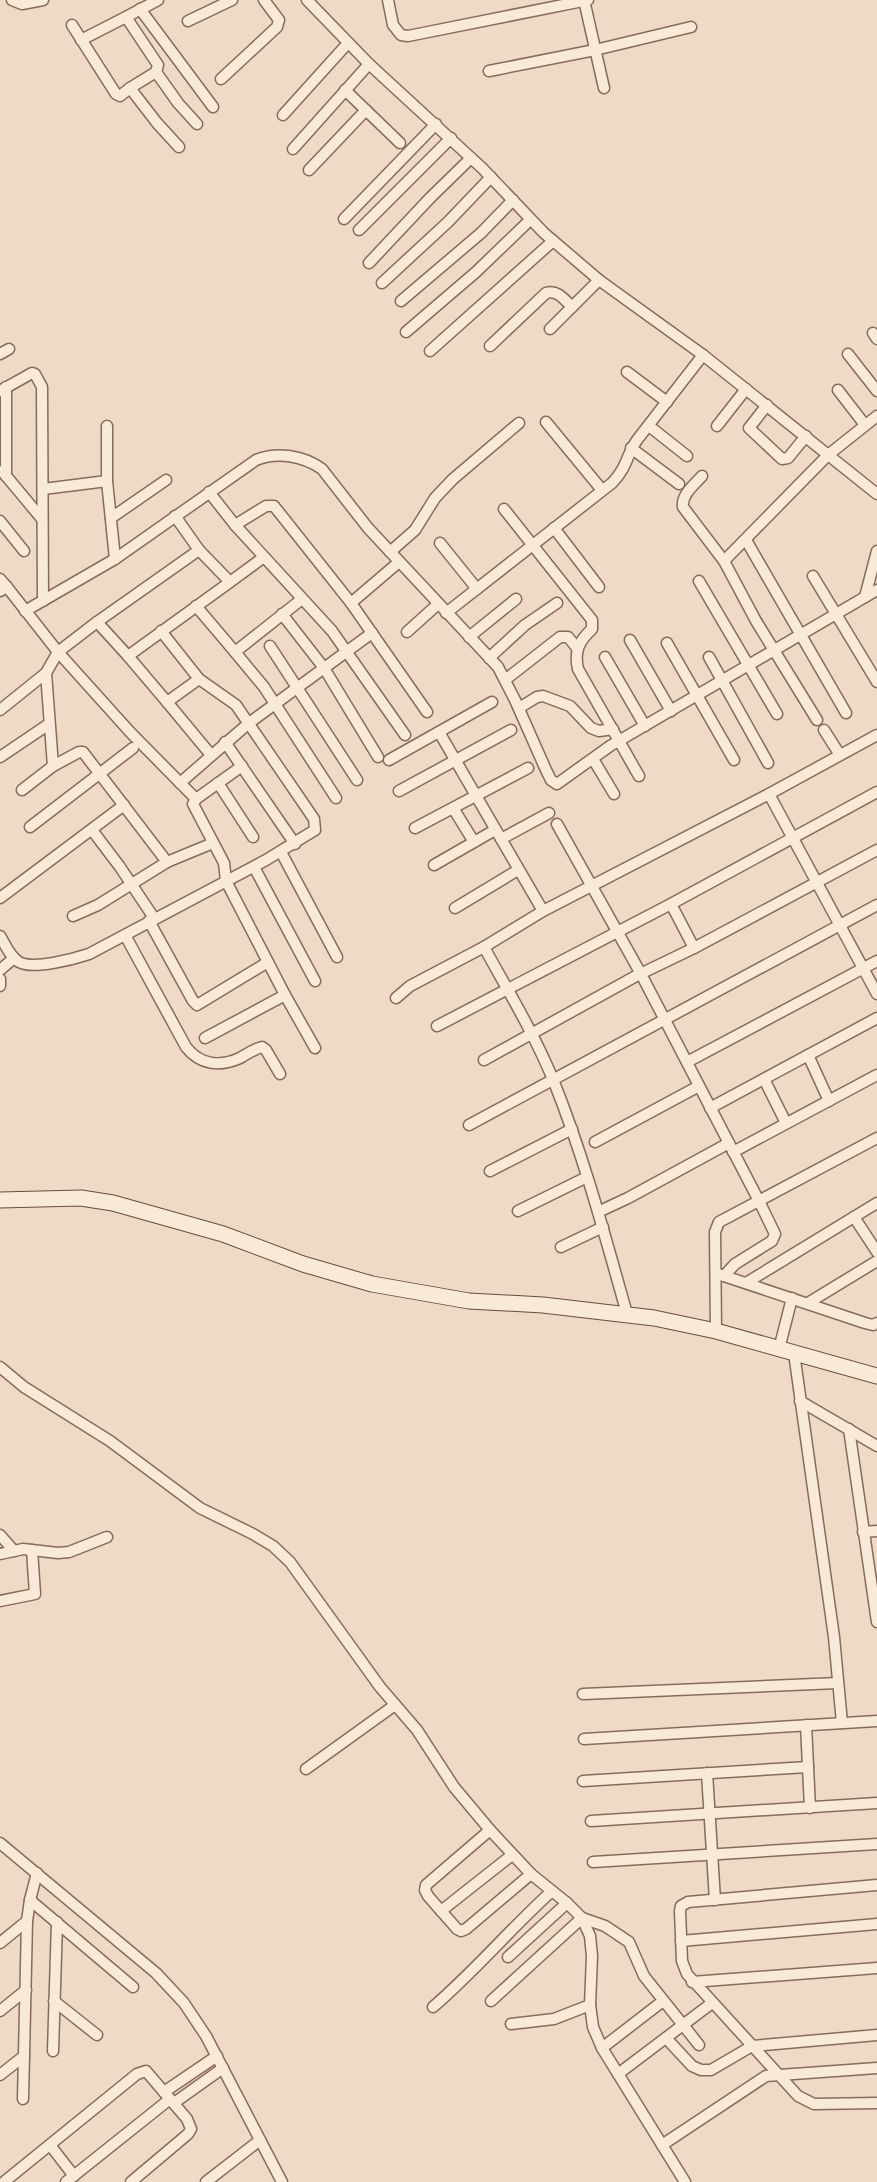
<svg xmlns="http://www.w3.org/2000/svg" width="877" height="2182" font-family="'Noto Serif',serif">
<rect width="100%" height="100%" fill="#eedac5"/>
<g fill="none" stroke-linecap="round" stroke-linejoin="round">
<g stroke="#886b5b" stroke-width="13">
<g id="street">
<path d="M 12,0 L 22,4 L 43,0"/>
<path d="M 158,0 L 126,17 L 158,65 L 156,72 L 130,88 L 157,123 L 179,147"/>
<path d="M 307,0 L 369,64 L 482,168 L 544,233 L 599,280 L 703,355 L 877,494"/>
<path d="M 388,0 L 393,25 L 401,35 L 408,36 L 588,0"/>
<path d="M 584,0 L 604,88"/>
<path d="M 140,9 L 213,107"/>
<path d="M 188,21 L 232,0"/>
<path d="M 72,25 L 116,94 L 120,96 L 130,88"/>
<path d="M 81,40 L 126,17"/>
<path d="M 489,71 L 595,50 L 691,27"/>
<path d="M 156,72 L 178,103 L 197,124"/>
<path d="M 221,79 L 277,27 L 279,20 L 264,0"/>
<path d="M 345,90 L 400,143"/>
<path d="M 283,115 L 348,43"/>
<path d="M 293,149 L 369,64"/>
<path d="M 309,170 L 366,110"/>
<path d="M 344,219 L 436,124"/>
<path d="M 359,230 L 451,138"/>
<path d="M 369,263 L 430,198 L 471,158"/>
<path d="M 382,283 L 448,222 L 491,177"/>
<path d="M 401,301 L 481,233 L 513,200"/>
<path d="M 550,329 L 599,280"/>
<path d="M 406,332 L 476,272 L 530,220"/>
<path d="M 873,333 L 877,339"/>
<path d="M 490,346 L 546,293 C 557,289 565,300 572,307"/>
<path d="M 430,351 L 553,241"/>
<path d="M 0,354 L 9,349"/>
<path d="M 848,354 L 877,391"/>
<path d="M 627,372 L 667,402"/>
<path d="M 838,390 L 865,425"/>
<path d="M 0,391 L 32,373 L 35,374 L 42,387 L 43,601"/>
<path d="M 767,405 L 749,428 L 782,459 L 788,458 L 806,436"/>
<path d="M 546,422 L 602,490"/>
<path d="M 107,426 L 107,481 L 115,559"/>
<path d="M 649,426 L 687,456"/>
<path d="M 717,426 L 746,389"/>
<path d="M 631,448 L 679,484"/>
<path d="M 2,471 L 42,519"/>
<path d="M 6,476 L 6,387"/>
<path d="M 702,476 C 695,484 681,495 683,507 L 724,561 L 756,621 L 817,720"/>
<path d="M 43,489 L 107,481"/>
<path d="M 209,492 L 235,525 L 266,506 L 274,506 L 351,603 L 427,712"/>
<path d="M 504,509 L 592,620 L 592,629 C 579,641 574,651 578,669 L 639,776"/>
<path d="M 111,518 L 166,480"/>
<path d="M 0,521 L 24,551"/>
<path d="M 235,525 L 332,631 L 405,735"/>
<path d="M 554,528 L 599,587"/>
<path d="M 746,540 L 846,713"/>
<path d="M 440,543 L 477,589"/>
<path d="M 199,550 L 230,582 L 264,557"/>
<path d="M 390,552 L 415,530 L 435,498 L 453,479 L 519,423"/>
<path d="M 724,561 L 828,455 L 877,416"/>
<path d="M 813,576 L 877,682"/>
<path d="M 0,579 L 7,587 L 0,591"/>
<path d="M 699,581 L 777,714"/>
<path d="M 7,587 L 58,652 L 97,622 L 199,550 L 175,516"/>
<path d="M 865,597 L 877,551"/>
<path d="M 351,603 L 399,562"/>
<path d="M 196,606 L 235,652 L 302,599"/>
<path d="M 25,611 L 115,559 L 256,460 C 277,451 304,456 322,469 L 368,528 L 498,667 L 515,700 L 546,770 L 551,780 L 557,784 L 610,746 L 877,590"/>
<path d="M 446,613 L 612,483 C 627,468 626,456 637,440 L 703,355"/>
<path d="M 282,614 L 324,668 L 378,757"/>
<path d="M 97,622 L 128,656 L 230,582"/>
<path d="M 407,632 L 438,604"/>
<path d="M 469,637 L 516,599"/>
<path d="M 630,640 L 671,711"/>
<path d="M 667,643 L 734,760"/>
<path d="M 270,646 L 357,780"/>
<path d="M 235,652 L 264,687 L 336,798"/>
<path d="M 128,656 L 167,702 L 199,679 L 161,631"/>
<path d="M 605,657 L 645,726"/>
<path d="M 709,657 L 768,763"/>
<path d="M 489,658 L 525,625 L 557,603"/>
<path d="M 505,680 L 560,637 L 568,637 L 577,648"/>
<path d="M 167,702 L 211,755"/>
<path d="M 519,708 L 537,697 L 543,696 L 570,706 L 591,728 L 599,731 L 613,729"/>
<path d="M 0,710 L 46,673"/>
<path d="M 824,730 L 840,755"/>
<path d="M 439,732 L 543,911"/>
<path d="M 225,742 L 295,844"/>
<path d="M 0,757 L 49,724"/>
<path d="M 593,759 L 614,794"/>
<path d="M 389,760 L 492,702"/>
<path d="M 53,766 L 46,673 L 58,652 L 130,732 L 196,799"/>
<path d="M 242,766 L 196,799 L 193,804 L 224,863 L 226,881 L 285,995 L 315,1048"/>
<path d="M 180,783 L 249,723 L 372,633"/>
<path d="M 218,783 L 253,837"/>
<path d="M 22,790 L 53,766 L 79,752 L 83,752 L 167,862"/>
<path d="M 399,791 L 511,730"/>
<path d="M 769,794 L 877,994"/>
<path d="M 453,808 L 474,842"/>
<path d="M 557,824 L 641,974 L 759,1201 L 775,1234 L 772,1241 L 735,1264 L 724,1276"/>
<path d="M 30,827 L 133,748"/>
<path d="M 415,828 L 528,768"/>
<path d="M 92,830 L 120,867 L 154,918"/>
<path d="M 501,839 L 549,813"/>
<path d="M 281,852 L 337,957"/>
<path d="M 434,865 L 495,830"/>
<path d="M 254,867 L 315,981"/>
<path d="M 0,898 L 124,805"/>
<path d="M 671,904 L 694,948"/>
<path d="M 455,908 L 518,870"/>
<path d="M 73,916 L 98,905 L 167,862 L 213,843"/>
<path d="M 149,921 L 193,1001 L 197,1005 L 268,962"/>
<path d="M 125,935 L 186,1047 C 200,1065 220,1067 240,1058 C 247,1054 254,1049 262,1047 L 266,1050 L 280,1074"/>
<path d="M 0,936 C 5,944 10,957 19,962 C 33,970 74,959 89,954 L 266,860 L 315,830 L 314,819 L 236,705 L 199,679"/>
<path d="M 484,947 C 508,991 535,1035 554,1082 C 584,1157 605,1236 627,1314"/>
<path d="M 0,970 L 14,958"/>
<path d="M 0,979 L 0,986"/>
<path d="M 396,998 L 410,986 L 484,947 L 543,911 L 769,794 L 877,735"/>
<path d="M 437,1026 L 671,904 L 877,792"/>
<path d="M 205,1038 L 285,995"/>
<path d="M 808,1055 L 829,1101"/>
<path d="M 484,1060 L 636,976 L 694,948 L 877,850"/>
<path d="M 687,1062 L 877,961"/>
<path d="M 764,1079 L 786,1123"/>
<path d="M 710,1108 L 877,1018"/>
<path d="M 469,1125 L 877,905"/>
<path d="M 595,1142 L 699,1086"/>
<path d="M 733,1152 L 877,1075"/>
<path d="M 490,1171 L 572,1129"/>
<path d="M 518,1211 L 587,1177"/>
<path d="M 598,1212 L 628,1198 L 729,1143"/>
<path d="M 854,1217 L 877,1252"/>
<path d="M 561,1247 L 603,1227"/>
<path d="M 718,1274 L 865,1323 L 873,1325 L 877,1323"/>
<path d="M 746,1283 L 877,1203"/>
<path d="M 808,1303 L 877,1261"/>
<path d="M 716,1331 L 715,1232 L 719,1222 L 877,1138"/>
<path d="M 779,1349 L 792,1298"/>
<path d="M 794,1353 L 834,1637 L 842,1723"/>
<path d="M 0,1367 L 24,1387 L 110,1441 L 200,1508 L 253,1534 L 273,1546 L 290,1562 L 380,1687 L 417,1730 L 454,1787 L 490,1830 L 531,1874 L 567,1903 L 582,1918 L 590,1936 L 592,1956 L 590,2005 L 593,2027 L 602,2048 L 685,2182"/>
<path d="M 800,1401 L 877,1446"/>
<path d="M 849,1429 L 877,1622"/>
<path d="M 863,1532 L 877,1531"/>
<path d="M 0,1535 L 14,1551"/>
<path d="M 0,1554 L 23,1549 L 58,1553 L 69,1552 L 107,1537"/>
<path d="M 0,1601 L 35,1594 L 32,1550"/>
<path d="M 583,1694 L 838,1683"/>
<path d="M 806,1725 L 810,1808"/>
<path d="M 584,1739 L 877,1721"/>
<path d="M 306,1769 L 395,1705"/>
<path d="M 707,1773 L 715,1900"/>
<path d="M 583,1781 L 808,1767"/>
<path d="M 591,1821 L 877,1803"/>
<path d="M 490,1830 L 426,1885 L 425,1890 L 428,1896 L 457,1929 L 461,1931 L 466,1929 L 531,1874"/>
<path d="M 0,1843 L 156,1973 L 184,2003 L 206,2036 L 282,2182"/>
<path d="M 593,1862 L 877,1844"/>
<path d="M 877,1885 L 688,1902 L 681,1906 L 680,1911 L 682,1961 L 687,1974 L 798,2096 L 814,2104 L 877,2103"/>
<path d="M 30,1900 L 133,1987"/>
<path d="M 441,1911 L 512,1855"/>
<path d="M 681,1941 L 877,1924"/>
<path d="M 0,1943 L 27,1921"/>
<path d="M 508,1957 L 567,1903"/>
<path d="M 692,1982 L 877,1968"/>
<path d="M 54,2001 L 97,2035"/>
<path d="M 491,2001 L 582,1918 L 605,1926 L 629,1942 L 644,1976 L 699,2045"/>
<path d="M 433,2007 C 475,1971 511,1928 552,1891"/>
<path d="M 0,2011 L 26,1990"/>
<path d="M 511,2024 L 554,2019 L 590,2005"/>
<path d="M 666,2038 L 692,2066 L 701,2070 L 711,2070 L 752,2046 L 877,2035"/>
<path d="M 602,2048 L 663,2001"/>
<path d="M 53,2051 L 57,1922"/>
<path d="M 618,2074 L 712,2003"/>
<path d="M 0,2075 L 24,2056"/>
<path d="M 164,2092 L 217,2056"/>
<path d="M 23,2099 L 27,1921 L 30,1900 L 37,1873"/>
<path d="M 174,2103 L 223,2068"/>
<path d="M 50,2145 L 74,2176"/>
<path d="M 662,2145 L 766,2076 L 877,2068"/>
<path d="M 4,2182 L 137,2074 L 146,2071 L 187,2119 L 191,2129 L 188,2134 L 131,2182"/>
<path d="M 66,2182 L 170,2099"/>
<path d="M 206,2182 L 260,2140"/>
</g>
</g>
<g stroke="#6a4c3e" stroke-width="17">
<path id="secondary" d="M 0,1200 L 81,1198 L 113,1203 L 223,1234 L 303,1264 L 372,1284 L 469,1301 L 543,1305 L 654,1318 L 716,1331 L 877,1376"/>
</g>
<use href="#street" stroke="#f8e9d8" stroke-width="10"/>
<use href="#secondary" stroke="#f8e9d8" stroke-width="15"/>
</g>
</svg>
